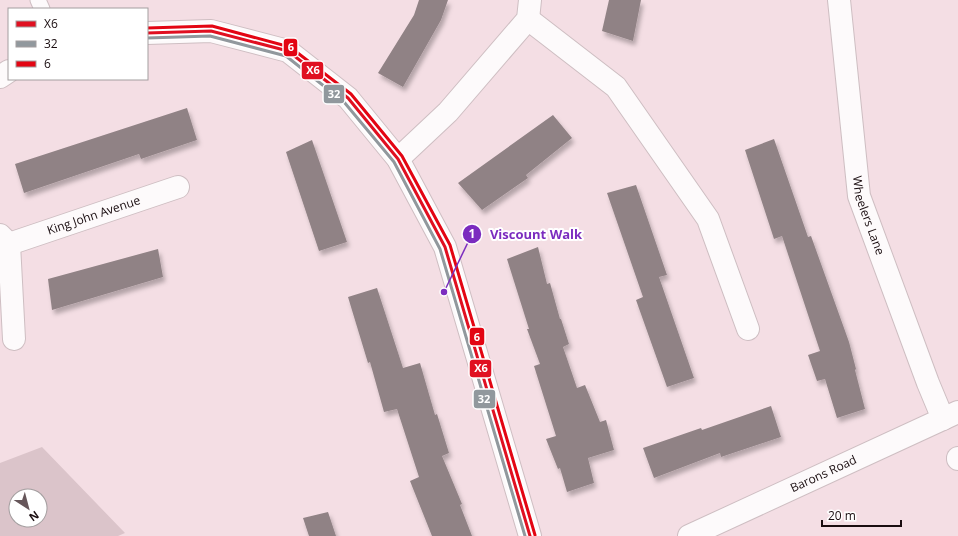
<svg xmlns="http://www.w3.org/2000/svg" width="958" height="536" font-family="'Open Sans',sans-serif">
<defs>
<filter id="shadow"><feDropShadow dx="2.5" dy="4.5" stdDeviation="2" flood-color="#0004"/></filter>
</defs>
<rect width="100%" height="100%" fill="#f4dee4"/>
<path fill="#dbc4ca" fill-rule="evenodd" d="M 42,447 L 125,533 L 118,536 L 0,536 L 0,463 ZM 16,496 L 40,496 L 40,520 L 16,520 Z"/>
<g fill="#908285" filter="url(#shadow)">
<path d="M 419,0 L 448,0 L 441,20 L 403,87 L 378,73 L 414,15 Z"/>
<path d="M 609,0 L 641,0 L 633,41 L 602,31 Z"/>
<path d="M 187,108 L 197,140 L 141,159 L 139,154 L 24,193 L 15,164 Z"/>
<path d="M 553,115 L 572,138 L 526,175 L 528,178 L 482,210 L 458,183 Z"/>
<path d="M 774,139 L 808,237 L 811,236 L 849,342 L 856,369 L 855,370 L 865,409 L 837,418 L 825,379 L 817,381 L 808,355 L 820,351 L 782,236 L 774,239 L 745,150 Z"/>
<path d="M 312,140 L 347,242 L 319,251 L 286,152 Z"/>
<path d="M 636,185 L 667,275 L 659,277 L 694,378 L 667,387 L 636,300 L 643,297 L 607,193 Z"/>
<path d="M 538,247 L 547,284 L 550,283 L 560,319 L 561,319 L 569,344 L 563,347 L 577,388 L 585,385 L 600,422 L 606,420 L 614,450 L 588,458 L 594,483 L 567,492 L 560,468 L 558,469 L 546,439 L 556,436 L 534,366 L 540,364 L 527,329 L 529,329 L 507,259 Z"/>
<path d="M 158,249 L 163,277 L 52,310 L 48,279 Z"/>
<path d="M 377,288 L 403,368 L 420,363 L 435,415 L 437,414 L 449,453 L 442,456 L 462,504 L 460,505 L 472,536 L 432,536 L 410,481 L 419,477 L 397,409 L 384,412 L 370,362 L 368,363 L 348,297 Z"/>
<path d="M 771,406 L 781,437 L 721,457 L 720,453 L 654,478 L 643,448 L 701,428 L 702,430 Z"/>
<path d="M 328,512 L 336,536 L 309,536 L 303,518 Z"/>
</g>
<g fill="none" stroke-linecap="round" stroke-linejoin="round">
<g stroke="#cebec2" stroke-width="17">
<path id="lane" d="M 38,0 L 42,9"/>
</g>
<g stroke="#cebec2" stroke-width="24">
<g id="street">
<path id="s1" d="M 839,0 L 859,196 L 928,383 L 943,419"/>
<path d="M 528,19 L 616,87 L 708,219 L 748,329"/>
<path d="M 147,33 L 211,31 L 288,51 L 348,98 L 398,159 L 445,247 L 530,536"/>
<path d="M 0,77 L 9,71"/>
<path d="M 398,159 L 448,112 L 528,19 L 530,0"/>
<path id="s2" d="M 0,235 L 9,244 L 178,187"/>
<path d="M 9,244 L 14,339"/>
<path d="M 958,458 L 958,459"/>
<path id="s3" d="M 689,536 L 958,412"/>
</g>
</g>
<use href="#lane" stroke="#fdfafb" stroke-width="15"/>
<use href="#street" stroke="#fdfafb" stroke-width="22"/>
<g stroke="#fff" stroke-width="6">
<path id="bus-1" d="M 147,33 L 211,31 L 288,51 L 348,98 L 398,159 L 445,247 L 530,536"/>
</g>
<g stroke="#fff" stroke-width="6">
<path id="bus-2" d="M 147,38 L 210,36 L 286,56 L 344,102 L 394,162 L 440,249 L 525,536"/>
</g>
<g stroke="#fff" stroke-width="6">
<path id="bus-3" d="M 147,28 L 212,26 L 290,47 L 351,94 L 402,156 L 450,245 L 535,535"/>
</g>
<use href="#bus-1" stroke="#e01021" stroke-width="3"/>
<use href="#bus-2" stroke="#91989d" stroke-width="3"/>
<use href="#bus-3" stroke="#e30513" stroke-width="3"/>
</g>
<g text-anchor="middle" stroke-width="4" stroke-linejoin="round" paint-order="stroke">
<g font-size="12" fill="#1a0d10" stroke="#fff">
<text dy="4" stroke="none"><textPath href="#s1" startOffset="218">Wheelers Lane</textPath></text>
<text dy="4" stroke="none"><textPath href="#s2" startOffset="102">King John Avenue</textPath></text>
<text dy="4" stroke="none"><textPath href="#s3" startOffset="148">Barons Road</textPath></text>
</g>
</g>
<path fill="none" stroke="#7b2cbf" stroke-width="1.5" d="M444 292L472 234"/>
<g fill="#7b2cbf" stroke="#fff" stroke-width="1.5">
<circle cx="444" cy="292" r="4"/>
<circle cx="472" cy="234" r="10"/>
</g>
<g font-size="12" text-anchor="middle" font-weight="bold" fill="#fff">
<text x="472" y="238">1</text>
</g>
<g font-size="13" text-anchor="middle" font-weight="bold" fill="#7b2cbf" stroke="#fff" stroke-width="4" stroke-linejoin="round" paint-order="stroke">
<text x="536" y="239">Viscount Walk</text>
</g>
<g stroke="#fff" stroke-width="1.5">
<rect x="283" y="38" width="15" height="19" rx="4" fill="#e30513"/>
<rect x="301" y="61" width="23" height="19" rx="4" fill="#e01021"/>
<rect x="323" y="84" width="22" height="20" rx="4" fill="#91989d"/>
<rect x="469" y="327" width="16" height="19" rx="4" fill="#e30513"/>
<rect x="469" y="359" width="23" height="19" rx="4" fill="#e01021"/>
<rect x="473" y="389" width="23" height="20" rx="4" fill="#91989d"/>
</g>
<g font-size="11" text-anchor="middle" font-weight="bold" fill="#fff">
<text x="291" y="51">6</text>
<text x="313" y="74">X6</text>
<text x="334" y="98">32</text>
<text x="477" y="341">6</text>
<text x="481" y="372">X6</text>
<text x="484" y="403">32</text>
</g>
<rect x="8" y="8" width="140" height="72" fill="#ffffff" stroke="#a39e9f"/>
<rect x="16" y="21" width="20" height="6" fill="#e01021" stroke="#a39e9f"/>
<text x="44" y="28" font-size="12" fill="#1a0d10">X6</text>
<rect x="16" y="41" width="20" height="6" fill="#91989d" stroke="#a39e9f"/>
<text x="44" y="48" font-size="12" fill="#1a0d10">32</text>
<rect x="16" y="61" width="20" height="6" fill="#e30513" stroke="#a39e9f"/>
<text x="44" y="68" font-size="12" fill="#1a0d10">6</text>
<g transform="translate(28 508) rotate(144)"><circle r="19" fill="#ffffff" stroke="#a39e9f"/>
<path d="M0-3L7 15L0 10L-7 15Z" fill="#66565a"/>
<text y="-6" font-size="11" font-weight="bold" text-anchor="middle" fill="#1a0d10">N</text>
</g>
<path d="M822 520v6h79v-6" fill="none" stroke="#1a0d10" stroke-width="2"/>
<text x="828" y="520" font-size="12" fill="#1a0d10" stroke="#ffffff" stroke-width="3" paint-order="stroke">20 m</text>
</svg>
